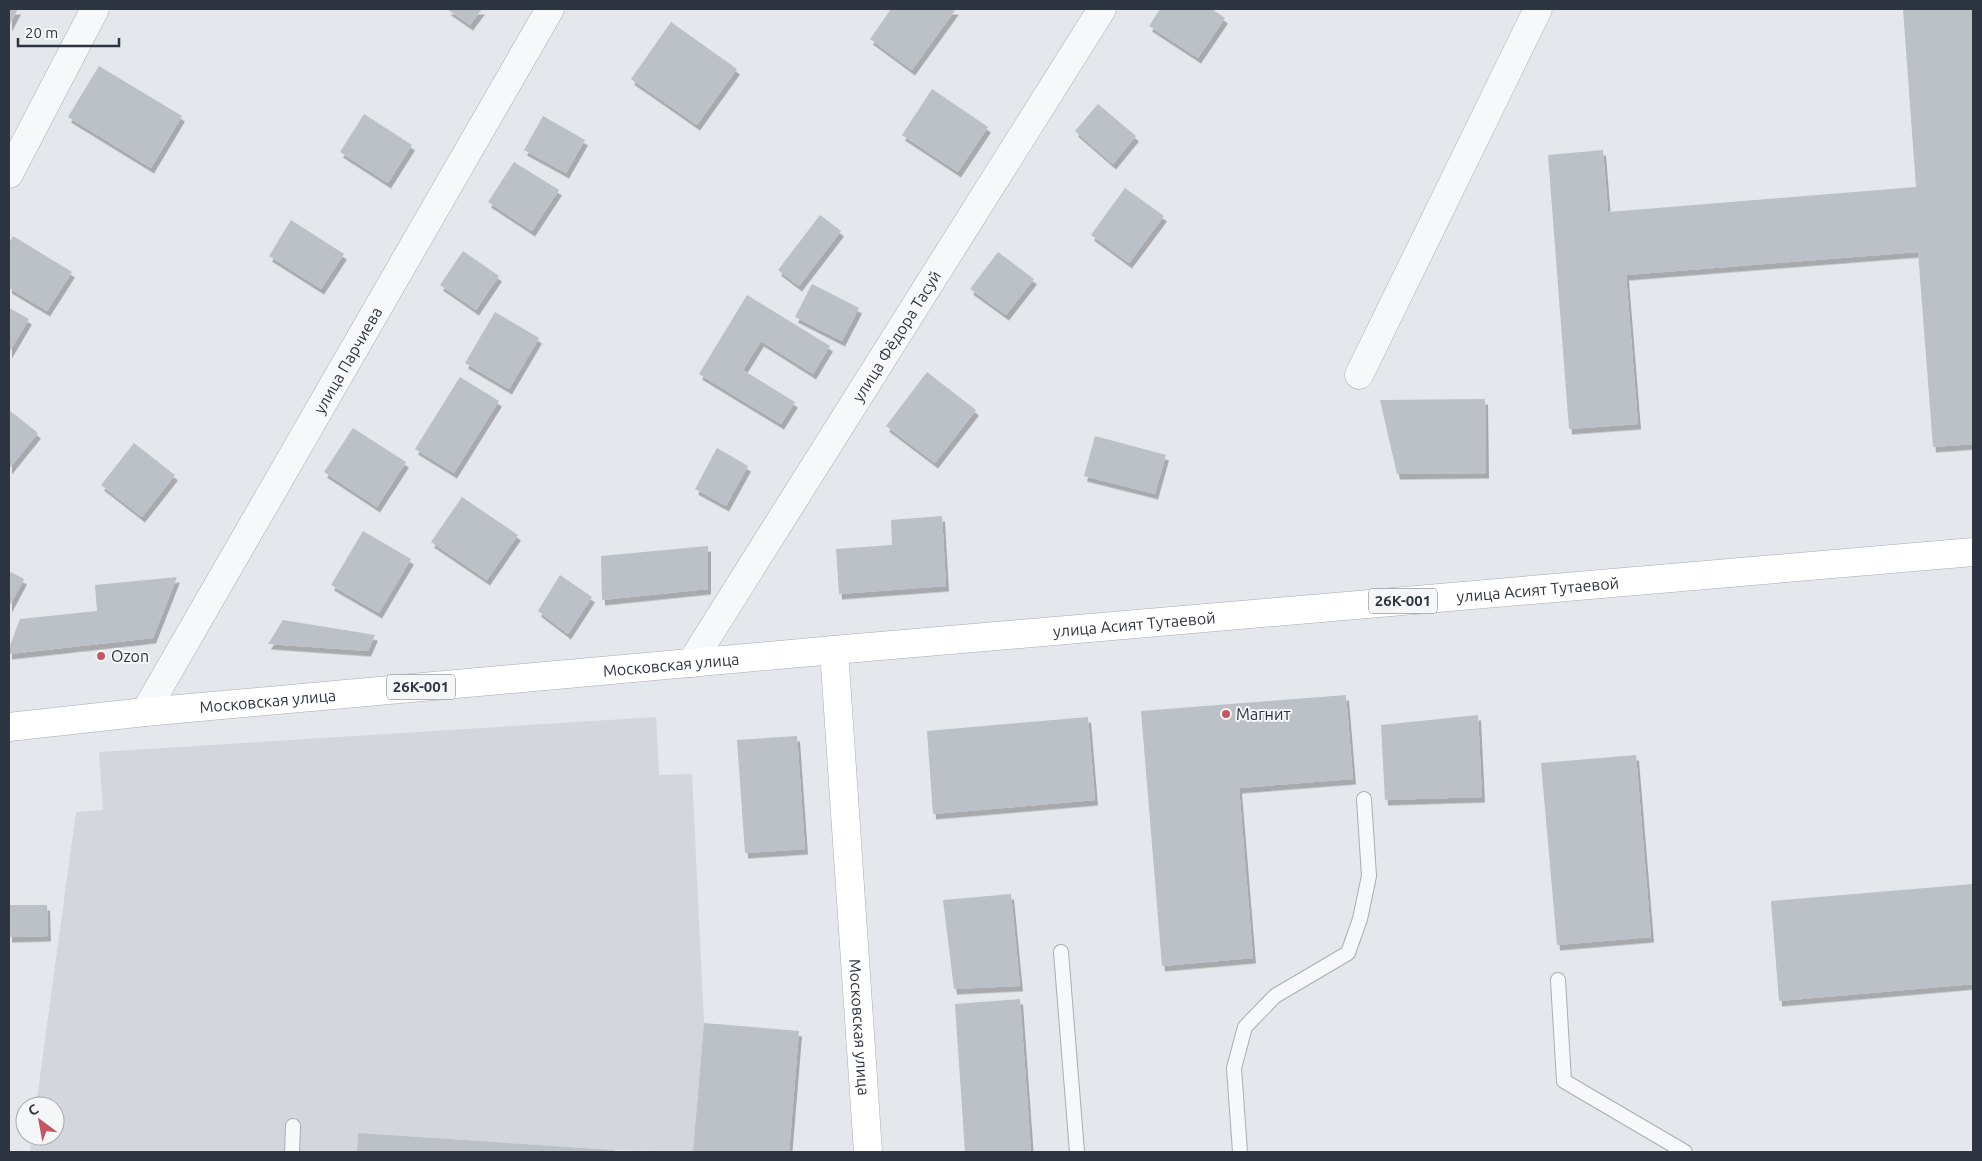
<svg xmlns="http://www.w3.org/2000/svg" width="1982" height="1161" font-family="Ubuntu,sans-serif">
<defs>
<filter id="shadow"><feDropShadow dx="3" dy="5.5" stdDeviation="0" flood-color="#0004"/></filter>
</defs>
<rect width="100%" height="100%" fill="#e4e7eb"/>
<path fill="#d3d6dd" d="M 656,717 L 659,775 L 692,774 L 704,1023 L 693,1152 L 615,1150 L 358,1133 L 357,1152 L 30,1152 L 32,1136 L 55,1136 L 55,1106 L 36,1106 L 76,812 L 103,810 L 99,752 Z"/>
<g fill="#bcc0c7" filter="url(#shadow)">
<path d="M 9,9 L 18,9 L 9,26 Z"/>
<path d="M 447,9 L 482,9 L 470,25 Z"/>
<path d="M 891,9 L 956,9 L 912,70 L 870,39 Z"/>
<path d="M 1160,9 L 1212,9 L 1225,18 L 1198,58 L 1149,26 Z"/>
<path d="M 1903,9 L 1973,9 L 1973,444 L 1933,447 L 1918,252 L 1626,275 L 1638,424 L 1569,429 L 1548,155 L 1603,150 L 1608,212 L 1916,187 Z"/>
<path d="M 671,22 L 737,69 L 697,125 L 631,79 Z"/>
<path d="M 99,66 L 182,116 L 151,168 L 68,117 Z"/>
<path d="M 932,89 L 988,127 L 958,172 L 902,135 Z"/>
<path d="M 1098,104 L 1136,136 L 1113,164 L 1075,131 Z"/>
<path d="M 364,114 L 412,145 L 388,183 L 340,152 Z"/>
<path d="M 543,116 L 585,140 L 566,173 L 524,150 Z"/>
<path d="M 514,162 L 559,190 L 532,231 L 488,202 Z"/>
<path d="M 1125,188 L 1164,216 L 1129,263 L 1091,235 Z"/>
<path d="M 820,215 L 841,231 L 799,286 L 778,270 Z"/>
<path d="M 291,220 L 344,254 L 321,289 L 269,256 Z"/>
<path d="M 13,236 L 72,272 L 47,311 L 9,288 L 9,243 Z"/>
<path d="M 463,251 L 499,276 L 476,310 L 440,285 Z"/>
<path d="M 998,252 L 1034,279 L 1006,315 L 970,289 Z"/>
<path d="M 812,284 L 859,308 L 842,341 L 795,317 Z"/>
<path d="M 747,295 L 830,346 L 813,374 L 761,341 L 743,370 L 795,402 L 781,424 L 699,374 Z"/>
<path d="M 9,308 L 29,319 L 9,353 Z"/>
<path d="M 495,312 L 539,338 L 509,389 L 465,363 Z"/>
<path d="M 927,372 L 976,410 L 935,463 L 886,426 Z"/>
<path d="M 460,377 L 499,401 L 454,473 L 415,449 Z"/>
<path d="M 1485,399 L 1486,473 L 1397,474 L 1380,400 Z"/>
<path d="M 9,410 L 38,433 L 9,469 Z"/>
<path d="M 353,428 L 406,462 L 377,507 L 324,472 Z"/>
<path d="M 1095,436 L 1166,455 L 1155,494 L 1084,476 Z"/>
<path d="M 134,443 L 175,475 L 142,517 L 101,485 Z"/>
<path d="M 717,448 L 748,466 L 726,506 L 695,489 Z"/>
<path d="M 462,497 L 518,535 L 487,580 L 431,542 Z"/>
<path d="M 942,516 L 946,586 L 839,594 L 836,549 L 892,545 L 891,520 Z"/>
<path d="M 363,531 L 411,559 L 379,613 L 331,585 Z"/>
<path d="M 708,546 L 708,589 L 602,600 L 601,556 Z"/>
<path d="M 9,571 L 24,579 L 9,607 Z"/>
<path d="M 560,575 L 592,597 L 568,634 L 538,611 Z"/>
<path d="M 177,577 L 153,638 L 9,654 L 9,648 L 20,619 L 97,611 L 95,585 Z"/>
<path d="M 283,620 L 375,635 L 368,651 L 268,644 Z"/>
<path d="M 1346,695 L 1353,779 L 1239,788 L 1253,958 L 1162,966 L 1141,711 Z"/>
<path d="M 1478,715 L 1482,797 L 1385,800 L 1381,725 Z"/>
<path d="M 1088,717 L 1095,800 L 933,814 L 927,731 Z"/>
<path d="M 797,736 L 805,849 L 745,853 L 737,740 Z"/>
<path d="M 1636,755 L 1651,937 L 1557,945 L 1541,763 Z"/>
<path d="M 1973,884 L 1973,984 L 1779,1001 L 1771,901 Z"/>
<path d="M 1011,894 L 1020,986 L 954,989 L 943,900 Z"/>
<path d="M 9,905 L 47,905 L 48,936 L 9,937 Z"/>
<path d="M 1020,999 L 1031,1152 L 965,1152 L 955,1004 Z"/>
<path d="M 704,1023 L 799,1031 L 789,1152 L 693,1152 Z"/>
<path d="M 358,1133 L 615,1150 L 615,1152 L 357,1152 Z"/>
</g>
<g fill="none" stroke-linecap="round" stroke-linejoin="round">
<g stroke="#a9aeb5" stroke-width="16">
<g id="lane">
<path d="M 1061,952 L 1077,1152"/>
<path d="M 1558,980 L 1564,1081 L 1685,1152"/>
<path d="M 292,1152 L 293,1126"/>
<path d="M 1240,1152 L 1234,1068 L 1245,1027 L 1275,996 L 1348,953 L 1360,919 L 1369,876 L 1364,799"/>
</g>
</g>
<g stroke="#a9aeb5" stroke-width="29">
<g id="street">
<path d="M 9,174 L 95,9"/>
<path d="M 1359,375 L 1538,9"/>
<path id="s1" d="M 691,663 L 1102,9"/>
<path id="s2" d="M 145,712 L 550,9"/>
</g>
</g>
<g stroke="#a9aeb5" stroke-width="29">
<g id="secondary">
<path id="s3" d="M 834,650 L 868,1152"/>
</g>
</g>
<g stroke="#a5abb5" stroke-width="29">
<g id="primary">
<path id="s4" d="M 9,727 L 145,712 L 834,650 L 1973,552"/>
</g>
</g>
<use href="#lane" stroke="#f7f8f9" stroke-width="14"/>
<use href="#street" stroke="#f7f8f9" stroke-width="28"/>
<use href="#secondary" stroke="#fff" stroke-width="28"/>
<use href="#primary" stroke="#fff" stroke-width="28"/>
</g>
<g fill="#c35763" stroke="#f4f6f8" stroke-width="2">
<circle cx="101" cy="656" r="5"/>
<circle cx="1226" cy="714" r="5"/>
</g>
<g text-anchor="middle" stroke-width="4" stroke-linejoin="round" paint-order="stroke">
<g fill="#f4f6f8" stroke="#696e79" stroke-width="1">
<rect x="1369" y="588.5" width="68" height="25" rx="4"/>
<rect x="387" y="674.5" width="68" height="25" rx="4"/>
</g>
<g font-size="15" font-weight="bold" fill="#2d3442">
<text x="1403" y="606">26К-001</text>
<text x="421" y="692">26К-001</text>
</g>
<g font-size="16" fill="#2d3442" stroke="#f4f6f8">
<text dy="6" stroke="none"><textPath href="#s1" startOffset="386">улица Фёдора Тасуй</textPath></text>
<text dy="6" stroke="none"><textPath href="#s2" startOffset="406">улица Парчиева</textPath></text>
<text dy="6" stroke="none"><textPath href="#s4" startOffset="1535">улица Асият Тутаевой</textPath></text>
<text dy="6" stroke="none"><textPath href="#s4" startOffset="1130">улица Асият Тутаевой</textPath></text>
<text dy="6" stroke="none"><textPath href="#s4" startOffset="665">Московская улица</textPath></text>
<text dy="6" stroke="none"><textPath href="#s4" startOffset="260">Московская улица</textPath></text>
<text dy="6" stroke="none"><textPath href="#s3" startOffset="378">Московская улица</textPath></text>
</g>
<g font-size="16" fill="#2d3442" stroke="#f4f6f8" text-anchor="start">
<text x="111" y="662">Ozon</text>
<text x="1236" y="720">Магнит</text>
</g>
</g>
<rect width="1982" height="1161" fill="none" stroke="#2d3442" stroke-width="20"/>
<g transform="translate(40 1121) rotate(328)"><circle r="24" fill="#f4f6f8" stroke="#a4a8af"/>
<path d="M0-4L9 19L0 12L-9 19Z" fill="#c35763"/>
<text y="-8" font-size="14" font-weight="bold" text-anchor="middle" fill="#2d3442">С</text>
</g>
<path d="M18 38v8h101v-8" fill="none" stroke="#2d3442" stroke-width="2.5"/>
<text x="25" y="38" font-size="15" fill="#2d3442" stroke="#f4f6f8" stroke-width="4" paint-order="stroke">20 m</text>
</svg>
